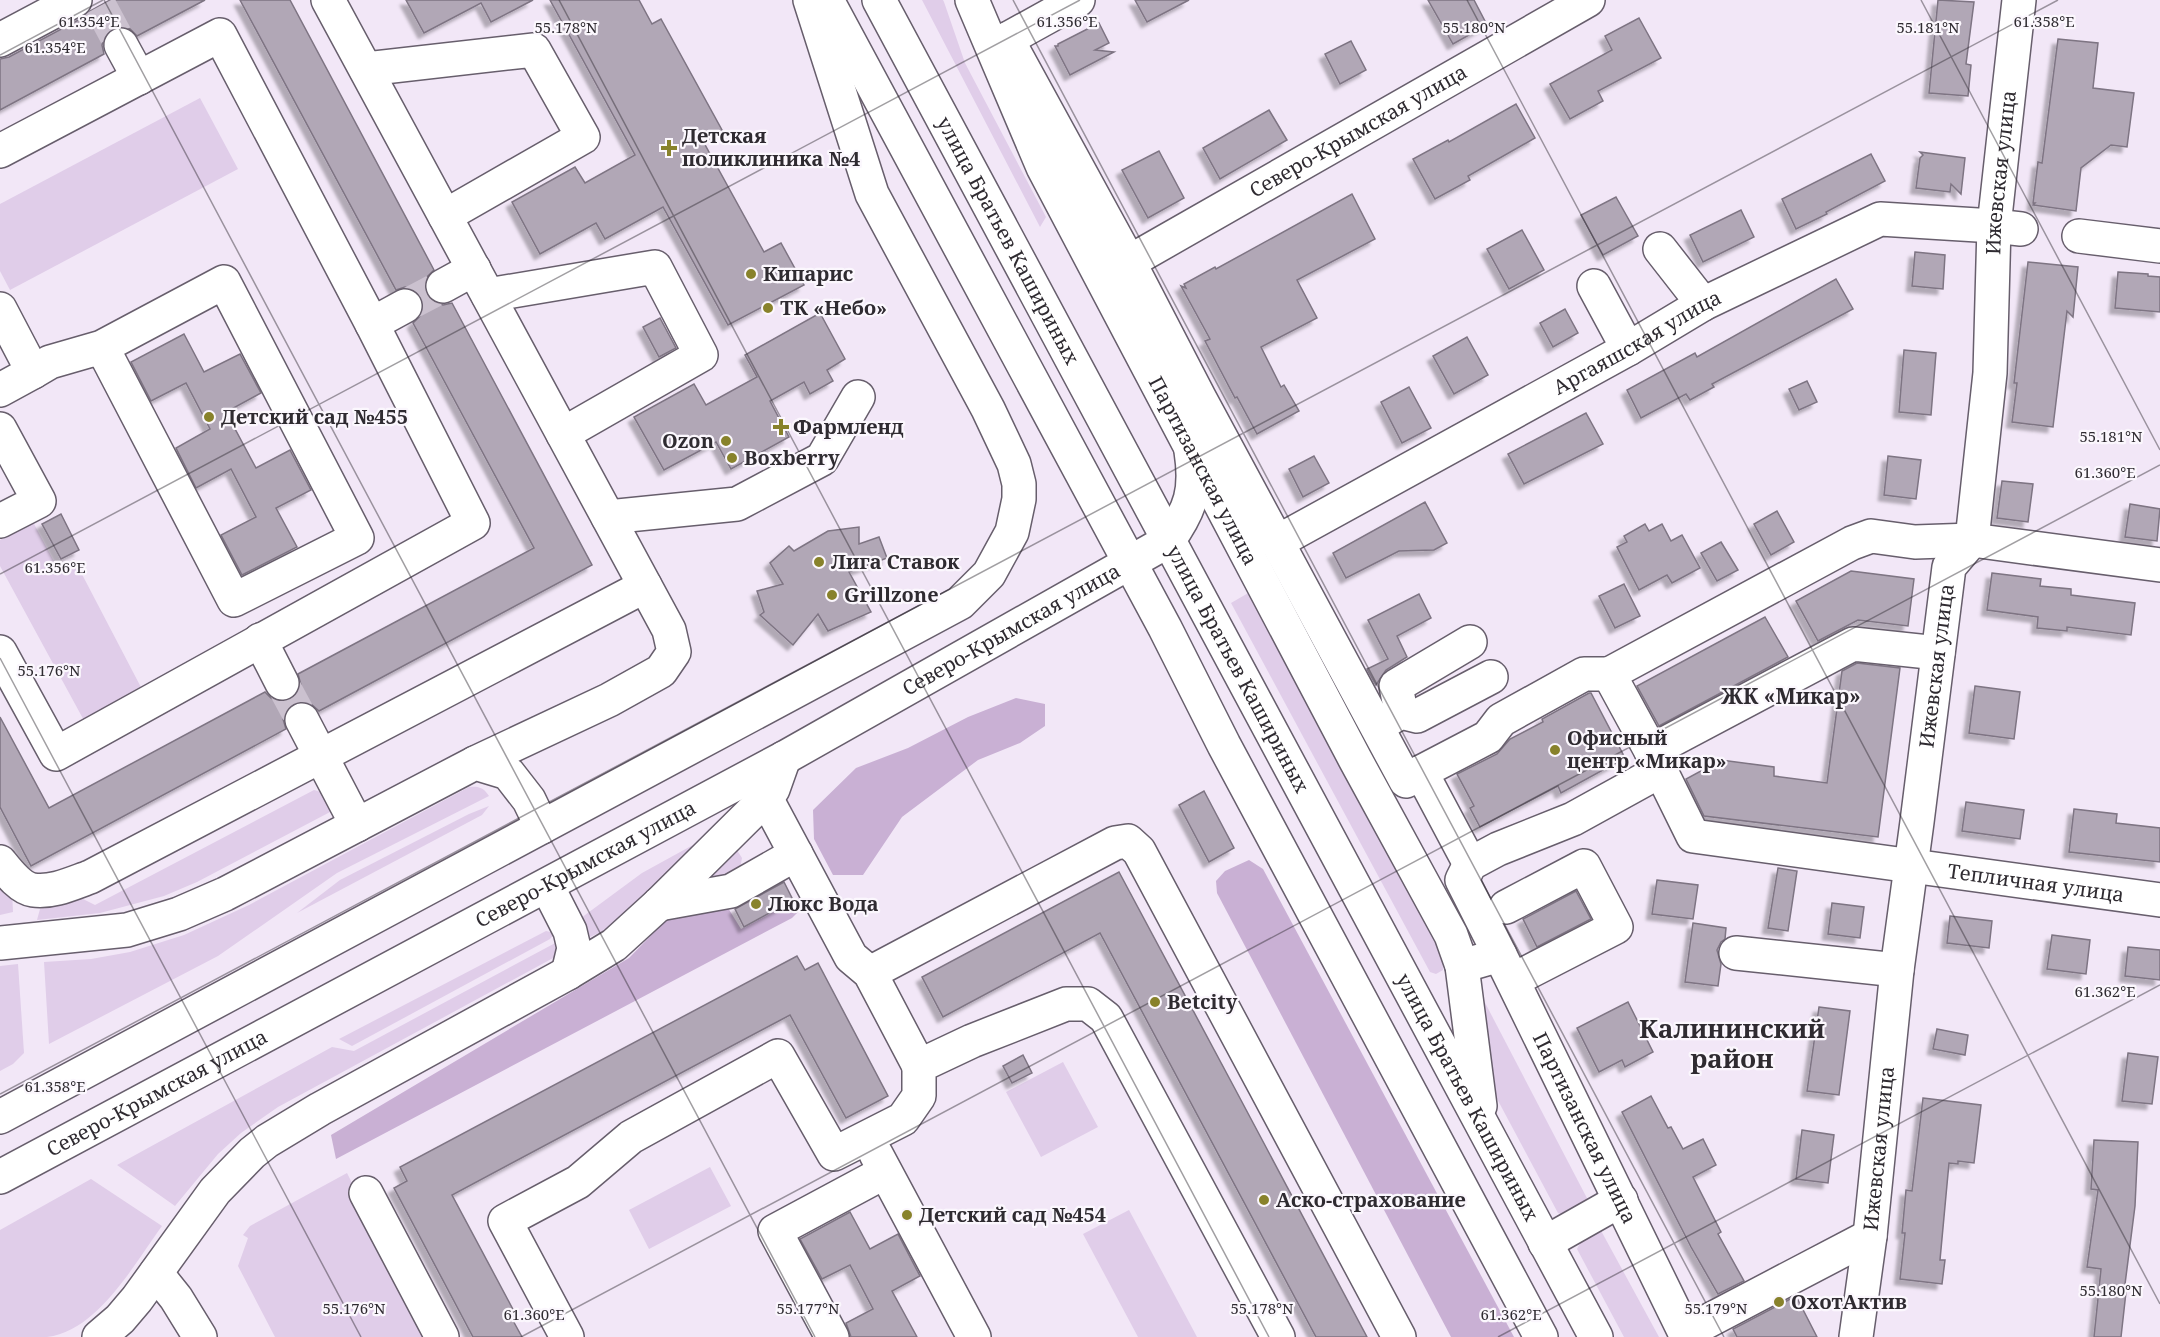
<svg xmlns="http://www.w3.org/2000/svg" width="2160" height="1337" font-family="'Noto Serif',serif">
<defs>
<filter id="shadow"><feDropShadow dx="-5.5" dy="5.5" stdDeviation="1.5" flood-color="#0004"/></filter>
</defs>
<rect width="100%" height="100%" fill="#f2e7f7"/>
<g fill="#e0cde9">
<path d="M 922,0 L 943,0 L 944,2 L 965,63 L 1046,217 L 1040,227 Z"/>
<path d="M 200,98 L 238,169 L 10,290 L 0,271 L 0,204 Z"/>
<path d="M 33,522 L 57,567 L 74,559 L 145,695 L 87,726 L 0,566 L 0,540 Z"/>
<path d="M 1250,592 L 1442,951 L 1443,970 L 1436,974 L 1430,972 L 1231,603 Z"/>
<path d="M 469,787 C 479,786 484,788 489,796 L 337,873 L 218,956 L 49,1044 L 44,962 L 91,959 L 130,952 L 184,935 L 249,905 Z"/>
<path d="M 314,790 L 321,792 L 332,811 L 197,882 L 164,896 L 100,913 L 37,920 L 40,909 L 77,896 L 95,905 Z"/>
<path d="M 489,806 L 482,815 L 297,913 L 340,880 L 469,814 Z"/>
<path d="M 711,835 L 605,930 L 590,937 L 587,926 L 581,918 L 642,873 Z"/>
<path d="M 735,847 L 742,858 L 740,869 L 707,888 L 707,872 Z"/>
<path d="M 0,881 L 12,892 L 13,912 L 0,915 Z"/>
<path d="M 546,931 L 555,933 L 550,939 L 352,1046 L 339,1039 Z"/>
<path d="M 559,941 L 559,952 L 555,957 L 278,1107 L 241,1133 L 218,1154 L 175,1206 L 117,1165 L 332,1047 L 354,1051 Z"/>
<path d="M 18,964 L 24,1053 L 13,1064 L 0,1071 L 0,966 Z"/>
<path d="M 1481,995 L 1589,1202 L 1563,1215 L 1558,1213 L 1495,1095 Z"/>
<path d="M 1063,1062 L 1098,1127 L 1041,1157 L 1006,1092 Z"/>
<path d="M 710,1167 L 731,1206 L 649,1249 L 629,1210 Z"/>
<path d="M 347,1173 L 358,1195 L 353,1205 L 424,1337 L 275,1337 L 238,1266 L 248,1238 L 243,1235 L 250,1226 Z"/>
<path d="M 91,1179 L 162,1226 C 134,1264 98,1331 47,1337 C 32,1337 15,1337 0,1337 L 0,1230 Z"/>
<path d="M 1129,1210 L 1197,1337 L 1138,1337 L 1083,1234 Z"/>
<path d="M 1599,1227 L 1659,1337 L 1624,1337 L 1577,1249 L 1582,1239 Z"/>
</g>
<g fill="#c9b0d4">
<path d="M 1016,698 L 1045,704 L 1045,726 L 1020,743 L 978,760 L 902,817 L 863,875 L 833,875 L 814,839 L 813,810 L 856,768 L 908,748 L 968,717 Z"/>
<path d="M 1249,860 L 1263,869 L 1514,1337 L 1451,1337 L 1217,893 L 1216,881 L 1225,871 Z"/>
<path d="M 803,896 L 800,910 L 792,918 L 336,1159 L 331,1135 L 629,958 L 670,916 L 728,908 L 741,929 Z"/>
</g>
<g fill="#b1a7b6" stroke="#7e7483" stroke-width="1.5" filter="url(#shadow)">
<path d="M 110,0 L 205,0 L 137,36 L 130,29 L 122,26 L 113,28 L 105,36 L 102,45 L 104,54 L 0,110 L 0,59 L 9,57 L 84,17 L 90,11 Z"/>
<path d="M 240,0 L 290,0 L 434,270 L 427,277 L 424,286 L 426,294 L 434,302 L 443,305 L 452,303 L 592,565 L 319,711 L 312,705 L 303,701 L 293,704 L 287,710 L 283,719 L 286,729 L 31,866 L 0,807 L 0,717 L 49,808 L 265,692 L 271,698 L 280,702 L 291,699 L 298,693 L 301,685 L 298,674 L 534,548 L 413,323 L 421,315 L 424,307 L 422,298 L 414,290 L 405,287 L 396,290 Z"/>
<path d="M 406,0 L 533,0 L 491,22 L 481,3 L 424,33 Z"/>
<path d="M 550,0 L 639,0 L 652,24 L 661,19 L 722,130 L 703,141 L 764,252 L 781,243 L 804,285 L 728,325 L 663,207 L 605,239 L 596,223 L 540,254 L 512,202 L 575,167 L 585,183 L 635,155 Z"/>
<path d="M 1135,0 L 1189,0 L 1147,22 Z"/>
<path d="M 1428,0 L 1474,0 L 1487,25 L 1453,44 Z"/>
<path d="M 1938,0 L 1974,2 L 1966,64 L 1971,65 L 1968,96 L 1929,93 Z"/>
<path d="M 1639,18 L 1661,58 L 1598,91 L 1603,101 L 1570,119 L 1550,84 L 1612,50 L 1605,36 Z"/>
<path d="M 1099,23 L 1109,43 L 1095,50 L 1114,52 L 1070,75 L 1055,46 L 1058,46 L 1058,44 Z"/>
<path d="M 2058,39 L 2098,43 L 2093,88 L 2134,93 L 2127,147 L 2111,145 L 2081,168 L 2076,211 L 2033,205 L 2035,203 L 2033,203 L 2038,162 L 2042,163 Z"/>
<path d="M 1351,41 L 1366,70 L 1340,84 L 1325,54 Z"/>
<path d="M 1516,104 L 1535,138 L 1468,176 L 1470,180 L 1435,199 L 1413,159 L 1448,140 L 1449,142 Z"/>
<path d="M 1269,110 L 1287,140 L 1220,179 L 1203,148 Z"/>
<path d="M 1159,151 L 1184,198 L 1148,218 L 1122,170 Z"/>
<path d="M 1920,152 L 1965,158 L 1961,194 L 1951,184 L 1950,192 L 1916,188 L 1920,158 L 1923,155 Z"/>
<path d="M 1871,154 L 1885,181 L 1826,212 L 1827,214 L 1796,229 L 1782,199 Z"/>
<path d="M 1352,194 L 1375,239 L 1297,280 L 1317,318 L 1261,347 L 1281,387 L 1284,385 L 1299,411 L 1257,434 L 1237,397 L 1235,398 L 1205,341 L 1210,339 L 1181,286 L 1186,288 L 1184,284 L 1215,267 L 1216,269 Z"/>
<path d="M 1616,197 L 1638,236 L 1603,255 L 1581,215 Z"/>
<path d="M 1741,210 L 1754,237 L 1703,262 L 1690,235 Z"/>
<path d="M 1522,230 L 1544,270 L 1509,289 L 1487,249 Z"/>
<path d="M 1915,252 L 1945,255 L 1943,289 L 1912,286 Z"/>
<path d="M 2028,262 L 2078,267 L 2073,317 L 2067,311 L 2053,427 L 2012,422 L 2017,383 L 2014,383 Z"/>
<path d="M 2118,272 L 2148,274 L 2148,276 L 2160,277 L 2160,312 L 2115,308 Z"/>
<path d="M 1836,279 L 1853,309 L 1712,384 L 1714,387 L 1690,400 L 1686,394 L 1641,418 L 1627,390 L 1695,353 L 1697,357 Z"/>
<path d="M 1565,309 L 1578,333 L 1553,347 L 1540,323 Z"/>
<path d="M 820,313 L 845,359 L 827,370 L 833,381 L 810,394 L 804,382 L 770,401 L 789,437 L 731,469 L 716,442 L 664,470 L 634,417 L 694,384 L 706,405 L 757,377 L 745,355 Z"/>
<path d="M 660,318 L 676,348 L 659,357 L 643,327 Z"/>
<path d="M 184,334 L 204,372 L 240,354 L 261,393 L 226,412 L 256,468 L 290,450 L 311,490 L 276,508 L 297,547 L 242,575 L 221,535 L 256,517 L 231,469 L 196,488 L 176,448 L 210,429 L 186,383 L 151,401 L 131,362 Z"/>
<path d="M 1467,337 L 1488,375 L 1454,394 L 1433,356 Z"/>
<path d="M 1904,350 L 1936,353 L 1931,415 L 1899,412 Z"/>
<path d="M 1807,381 L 1817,402 L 1799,410 L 1789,389 Z"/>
<path d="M 1409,387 L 1431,428 L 1402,443 L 1381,402 Z"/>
<path d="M 1586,413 L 1603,444 L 1524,484 L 1508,454 Z"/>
<path d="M 1314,456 L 1329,483 L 1303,497 L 1289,469 Z"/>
<path d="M 1888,456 L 1921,460 L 1916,499 L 1884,495 Z"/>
<path d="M 2002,481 L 2033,484 L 2028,522 L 1997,518 Z"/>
<path d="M 1425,502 L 1447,543 L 1434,550 L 1399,551 L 1346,578 L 1333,553 Z"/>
<path d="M 2130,504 L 2160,509 L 2157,541 L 2125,537 Z"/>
<path d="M 1777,511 L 1794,542 L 1771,555 L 1754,524 Z"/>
<path d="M 61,514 L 79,550 L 61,559 L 42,524 Z"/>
<path d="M 1645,524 L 1649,531 L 1662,524 L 1671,541 L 1682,535 L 1700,568 L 1672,583 L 1667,575 L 1639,590 L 1617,547 L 1627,542 L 1624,536 Z"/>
<path d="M 859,527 L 859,544 L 879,537 L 887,558 L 849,572 L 871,612 L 828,631 L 818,614 L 793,645 L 760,615 L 764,612 L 757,591 L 783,584 L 770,563 L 789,546 L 794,551 L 828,531 Z"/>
<path d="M 1721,542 L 1738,570 L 1717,581 L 1701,553 Z"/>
<path d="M 1851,571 L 1914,579 L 1908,626 L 1858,620 L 1818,641 L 1796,601 Z"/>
<path d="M 1992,573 L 2041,579 L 2040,586 L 2071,589 L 2071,595 L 2135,603 L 2131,635 L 2067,627 L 2067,631 L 2037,628 L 2038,617 L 1987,610 Z"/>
<path d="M 1624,584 L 1640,616 L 1615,628 L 1599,596 Z"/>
<path d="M 1419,594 L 1431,618 L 1397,636 L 1407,657 L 1386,670 L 1376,685 L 1367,669 L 1388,659 L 1368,620 Z"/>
<path d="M 1765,617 L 1788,657 L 1659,726 L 1637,686 Z"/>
<path d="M 1857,663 L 1900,668 L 1878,837 L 1704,816 L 1686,779 L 1721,760 L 1774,767 L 1774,776 L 1827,783 L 1842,671 Z"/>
<path d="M 1975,686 L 2020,692 L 2014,739 L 1969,733 Z"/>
<path d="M 1589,693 L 1591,693 L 1625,758 L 1561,793 L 1558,786 L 1480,827 L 1470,808 L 1474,806 L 1457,774 L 1497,754 L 1510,739 L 1543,722 L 1542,719 Z"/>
<path d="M 1204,791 L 1234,848 L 1209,862 L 1179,805 Z"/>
<path d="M 1966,802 L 2024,810 L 2020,839 L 1962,831 Z"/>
<path d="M 2074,809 L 2117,814 L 2116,823 L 2160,828 L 2160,862 L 2069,852 Z"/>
<path d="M 1778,868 L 1797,871 L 1788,931 L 1768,928 Z"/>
<path d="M 1119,872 L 1234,1087 L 1367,1337 L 1316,1337 L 1100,933 L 943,1017 L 922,977 Z"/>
<path d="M 1657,880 L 1698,885 L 1693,919 L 1652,914 Z"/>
<path d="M 784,882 L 793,900 L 744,927 L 735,909 Z"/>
<path d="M 1576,891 L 1591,919 L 1537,947 L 1523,919 Z"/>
<path d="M 1832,903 L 1864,907 L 1860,938 L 1828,934 Z"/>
<path d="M 1950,916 L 1992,921 L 1989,948 L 1947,943 Z"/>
<path d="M 1693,923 L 1726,928 L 1725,939 L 1721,942 L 1717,950 L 1721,964 L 1718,986 L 1685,982 Z"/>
<path d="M 2052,935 L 2090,940 L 2086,974 L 2047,969 Z"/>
<path d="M 2128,947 L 2160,950 L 2160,980 L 2125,976 Z"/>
<path d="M 797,956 L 805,970 L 818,963 L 888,1096 L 846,1118 L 790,1015 L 452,1195 L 516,1315 L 511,1317 L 522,1337 L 473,1337 L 394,1188 L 407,1181 L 400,1167 Z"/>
<path d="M 1628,1002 L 1653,1052 L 1625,1067 L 1622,1060 L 1599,1072 L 1577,1028 Z"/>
<path d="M 1819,1007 L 1850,1011 L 1839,1095 L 1807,1091 Z"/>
<path d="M 1937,1029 L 1968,1035 L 1965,1055 L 1933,1049 Z"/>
<path d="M 2128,1053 L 2158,1057 L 2152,1104 L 2122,1101 Z"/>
<path d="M 1023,1055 L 1032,1073 L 1012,1083 L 1003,1066 Z"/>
<path d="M 1651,1096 L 1668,1128 L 1671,1127 L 1683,1149 L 1703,1139 L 1716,1165 L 1693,1177 L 1721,1232 L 1718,1234 L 1744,1281 L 1718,1294 L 1691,1247 L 1622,1112 Z"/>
<path d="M 1923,1098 L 1981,1105 L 1974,1163 L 1958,1161 L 1958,1164 L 1949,1163 L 1940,1260 L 1945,1260 L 1942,1284 L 1900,1279 L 1905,1233 L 1902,1233 L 1906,1190 L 1912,1191 Z"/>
<path d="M 1802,1130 L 1834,1135 L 1828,1183 L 1796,1179 Z"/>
<path d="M 2094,1140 L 2138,1142 L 2135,1206 L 2124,1292 L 2126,1292 L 2121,1337 L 2094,1337 L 2101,1269 L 2087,1267 L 2098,1190 L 2091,1189 Z"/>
<path d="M 850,1212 L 870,1249 L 898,1234 L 920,1276 L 892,1291 L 917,1337 L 851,1337 L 846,1323 L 873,1309 L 850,1265 L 822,1279 L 800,1239 Z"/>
<path d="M 1796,1296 L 1817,1337 L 1737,1337 L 1733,1329 Z"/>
</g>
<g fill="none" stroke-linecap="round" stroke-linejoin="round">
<g stroke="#cbc1cf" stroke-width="33" stroke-dasharray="33 16" stroke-linecap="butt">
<path d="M 100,6 L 121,45"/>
<path d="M 405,306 L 443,286"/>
<path d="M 282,683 L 302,720"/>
</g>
<g stroke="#675e6c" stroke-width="36">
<g id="minor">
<path d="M 328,0 L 669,630 L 674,652 L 661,671 L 609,700 L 475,763"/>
<path d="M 1007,39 L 1129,262 L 1199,397 L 1400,770 L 1406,781 L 1421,772"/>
<path d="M 0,40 L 75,0"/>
<path d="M 121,45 L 139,78"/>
<path d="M 993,47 L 1078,0"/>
<path d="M 366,69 L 534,50 L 583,137 L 445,216"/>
<path d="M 0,151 L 220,35 L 372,324"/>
<path d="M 2079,236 L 2160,246"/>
<path d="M 1660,249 L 1703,304"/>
<path id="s1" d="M 1129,262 L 1588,0"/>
<path d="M 443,286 L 474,269"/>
<path d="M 1594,286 L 1628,349"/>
<path d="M 488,295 L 655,267 L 701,355 L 563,434"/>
<path d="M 0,309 L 33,372 L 0,390"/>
<path d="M 33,372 L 50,362 L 102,347 L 224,282 L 357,538 L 234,600 L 102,347"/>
<path d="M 0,429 L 39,501 L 0,521"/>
<path d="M 608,517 L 737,504 L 822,459 L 858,397"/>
<path id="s2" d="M 1277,542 L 1628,349 L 1703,304 L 1880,219 L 1994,226 L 2021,229"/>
<path id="s3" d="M 2160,565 L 1972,540 L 1915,542 L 1871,536 L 1852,543 L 1609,674 L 1651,751 L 1693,836 L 2160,900"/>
<path d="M 260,640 L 282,683"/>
<path d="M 0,652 L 56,754 L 473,523 L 372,324 L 405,306"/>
<path d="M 1401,712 L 1396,686 L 1470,642"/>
<path d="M 302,720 L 357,825"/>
<path d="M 1377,726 L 1401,712 L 1417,716 L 1491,677"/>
<path d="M 1651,751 L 1853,644 L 1938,653"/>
<path d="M 766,798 L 851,957 L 870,973 L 919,1066"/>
<path d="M 0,862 C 8,872 20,888 33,890 C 52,893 73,883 90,877 L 645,586"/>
<path d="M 1470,864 L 1421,772 L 1488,737 L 1501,720 L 1584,674 L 1609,674"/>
<path d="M 659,904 L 731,891 L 796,854"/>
<path d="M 1506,907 L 1584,866 L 1616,927 L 1513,980"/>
<path d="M 1736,953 L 1897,970"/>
<path d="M 1500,955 L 1462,880 L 1470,864 L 1498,849 L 1573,819 L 1660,771"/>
<path id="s4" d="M 1462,966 L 1500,955 L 1687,1337"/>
<path d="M 870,973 L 1115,843 L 1128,841 L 1139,851 L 1399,1337"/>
<path d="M 876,1154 L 974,1337"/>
<path d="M 366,1193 L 442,1337"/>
<path d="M 1545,1243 L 1621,1200"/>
<path d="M 1685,1333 L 1870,1236"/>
<path d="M 567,1337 L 505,1221 L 578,1182 L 631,1137 L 778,1056 L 834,1154 L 903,1119 L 919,1096 L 919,1066 L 972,1041 L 1066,1004 L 1088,1004 L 1106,1018 L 1278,1337"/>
<path d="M 832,1337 L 775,1231 L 885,1172"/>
<path id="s5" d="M 1856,1337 L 1870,1236 L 1897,970 L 1917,822 L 1949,567 L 1972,540 L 1990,373 L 1994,226 L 2019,0"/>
</g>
</g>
<g stroke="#675e6c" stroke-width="36">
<g id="major">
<path d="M 827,0 L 1165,628 L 1224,745 L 1541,1337"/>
<path id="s6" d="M 879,0 L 1596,1337"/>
<path id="s7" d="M 972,0 L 1043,167 L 1355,759 L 1451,935 L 1462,966 L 1480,1106"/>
<path d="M 547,886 L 570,931 L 574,948 L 568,973 L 614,945 L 659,904 L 766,798 L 773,789 L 784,758"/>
<path d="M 0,943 L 127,930 L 179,914 L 225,894 L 475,763 L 508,773 L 529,800 L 542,827"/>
<path d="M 0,1117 L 960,603 L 989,574 L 1012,532 L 1019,499 L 1019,484 L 1014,464 L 988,409 L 872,194 L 810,0"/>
<path id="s8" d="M 0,1177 L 784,758 L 1168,541 C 1191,509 1197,490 1191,451"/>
<path d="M 156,1273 L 176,1298 L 200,1337"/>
<path d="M 99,1337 L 120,1319 L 137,1299 L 215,1191 L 252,1153 L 267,1141 L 320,1109 L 568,973"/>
</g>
</g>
<use href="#minor" stroke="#fff" stroke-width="33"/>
<use href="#major" stroke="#fff" stroke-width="33"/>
</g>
<path fill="none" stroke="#2f2b31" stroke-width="1.5" stroke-opacity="0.45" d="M 104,0 L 815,1337M 559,0 L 1269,1337M 1013,0 L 1724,1337M 1467,0 L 2160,1304M 1921,0 L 2160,450M 0,55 L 103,0M 0,574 L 1080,0M 0,658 L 361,1337M 0,1094 L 2058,0M 521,1337 L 2160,465M 1498,1337 L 2160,985"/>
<g fill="#88822b" stroke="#fbf7fd" stroke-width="2">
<path d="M666 139h6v6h6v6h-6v6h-6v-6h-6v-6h6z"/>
<circle cx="751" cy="274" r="6"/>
<circle cx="768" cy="308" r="6"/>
<circle cx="209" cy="417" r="6"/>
<path d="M778 418h6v6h6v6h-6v6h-6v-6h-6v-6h6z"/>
<circle cx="726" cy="441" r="6"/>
<circle cx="732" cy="458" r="6"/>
<circle cx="819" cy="562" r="6"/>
<circle cx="832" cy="595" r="6"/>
<circle cx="1555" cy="750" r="6"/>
<circle cx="756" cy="904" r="6"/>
<circle cx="1155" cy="1002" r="6"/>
<circle cx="1264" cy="1200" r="6"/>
<circle cx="907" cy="1215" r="6"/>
<circle cx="1779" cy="1302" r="6"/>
</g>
<g text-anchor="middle" stroke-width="4.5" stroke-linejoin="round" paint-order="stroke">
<g font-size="20" fill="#2f2b31" stroke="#fbf7fd">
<text dy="7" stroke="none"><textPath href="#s1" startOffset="264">Северо-Крымская улица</textPath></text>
<text dy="7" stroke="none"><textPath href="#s5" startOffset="1180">Ижевская улица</textPath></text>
<text dy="7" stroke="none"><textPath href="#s6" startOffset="273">улица Братьев Кашириных</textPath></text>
<text dy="7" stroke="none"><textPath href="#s2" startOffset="412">Аргаяшская улица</textPath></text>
<text dy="7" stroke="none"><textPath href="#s7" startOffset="525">Партизанская улица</textPath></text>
<text dy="7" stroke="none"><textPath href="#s8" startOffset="1150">Северо-Крымская улица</textPath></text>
<text dy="7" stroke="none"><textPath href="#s5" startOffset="676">Ижевская улица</textPath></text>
<text dy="7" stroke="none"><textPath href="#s6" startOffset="759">улица Братьев Кашириных</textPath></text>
<text dy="7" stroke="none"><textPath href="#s8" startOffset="664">Северо-Крымская улица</textPath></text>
<text dy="7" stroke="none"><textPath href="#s3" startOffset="1116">Тепличная улица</textPath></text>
<text dy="7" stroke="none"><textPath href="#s8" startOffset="178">Северо-Крымская улица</textPath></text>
<text dy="7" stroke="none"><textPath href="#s6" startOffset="1245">улица Братьев Кашириных</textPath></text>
<text dy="7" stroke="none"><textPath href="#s4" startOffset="232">Партизанская улица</textPath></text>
<text dy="7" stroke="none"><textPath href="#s5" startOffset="190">Ижевская улица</textPath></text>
</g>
<g font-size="20" font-weight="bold" fill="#2f2b31" stroke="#fbf7fd" text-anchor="start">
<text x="682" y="143">Детская<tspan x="682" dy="23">поликлиника №4</tspan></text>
<text x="763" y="281">Кипарис</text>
<text x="780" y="315">ТК «Небо»</text>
<text x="221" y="424">Детский сад №455</text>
<text x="793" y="434">Фармленд</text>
<text x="714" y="448" text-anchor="end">Ozon</text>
<text x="744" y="465">Boxberry</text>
<text x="831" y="569">Лига Ставок</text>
<text x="844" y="602">Grillzone</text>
<text x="1567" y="745">Офисный<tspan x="1567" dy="23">центр «Микар»</tspan></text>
<text x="768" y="911">Люкс Вода</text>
<text x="1167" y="1009">Betcity</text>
<text x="1276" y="1207">Аско-страхование</text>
<text x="919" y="1222">Детский сад №454</text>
<text x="1791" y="1309">ОхотАктив</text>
</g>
<g font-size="21" font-weight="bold" fill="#2f2b31" stroke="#fbf7fd">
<text x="1791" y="704">ЖК «Микар»</text>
</g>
<g font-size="26" font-weight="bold" fill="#2f2b31" stroke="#fbf7fd">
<text x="1732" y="1038">Калининский<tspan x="1732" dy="30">район</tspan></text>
</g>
</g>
<g font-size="15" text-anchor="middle" fill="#2f2b31" stroke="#fbf7fd" stroke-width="4.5" stroke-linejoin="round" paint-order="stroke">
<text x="89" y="27">61.354°E</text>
<text x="1067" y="27">61.356°E</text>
<text x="2044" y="27">61.358°E</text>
<text x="566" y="33">55.178°N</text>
<text x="1474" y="33">55.180°N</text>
<text x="1928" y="33">55.181°N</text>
<text x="55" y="53">61.354°E</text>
<text x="2111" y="442">55.181°N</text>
<text x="2105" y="478">61.360°E</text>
<text x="55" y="573">61.356°E</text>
<text x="49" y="676">55.176°N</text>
<text x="2105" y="997">61.362°E</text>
<text x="55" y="1092">61.358°E</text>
<text x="2111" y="1296">55.180°N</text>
<text x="354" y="1314">55.176°N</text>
<text x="808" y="1314">55.177°N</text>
<text x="1262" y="1314">55.178°N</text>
<text x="1716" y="1314">55.179°N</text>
<text x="534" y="1320">61.360°E</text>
<text x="1511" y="1320">61.362°E</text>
</g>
</svg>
